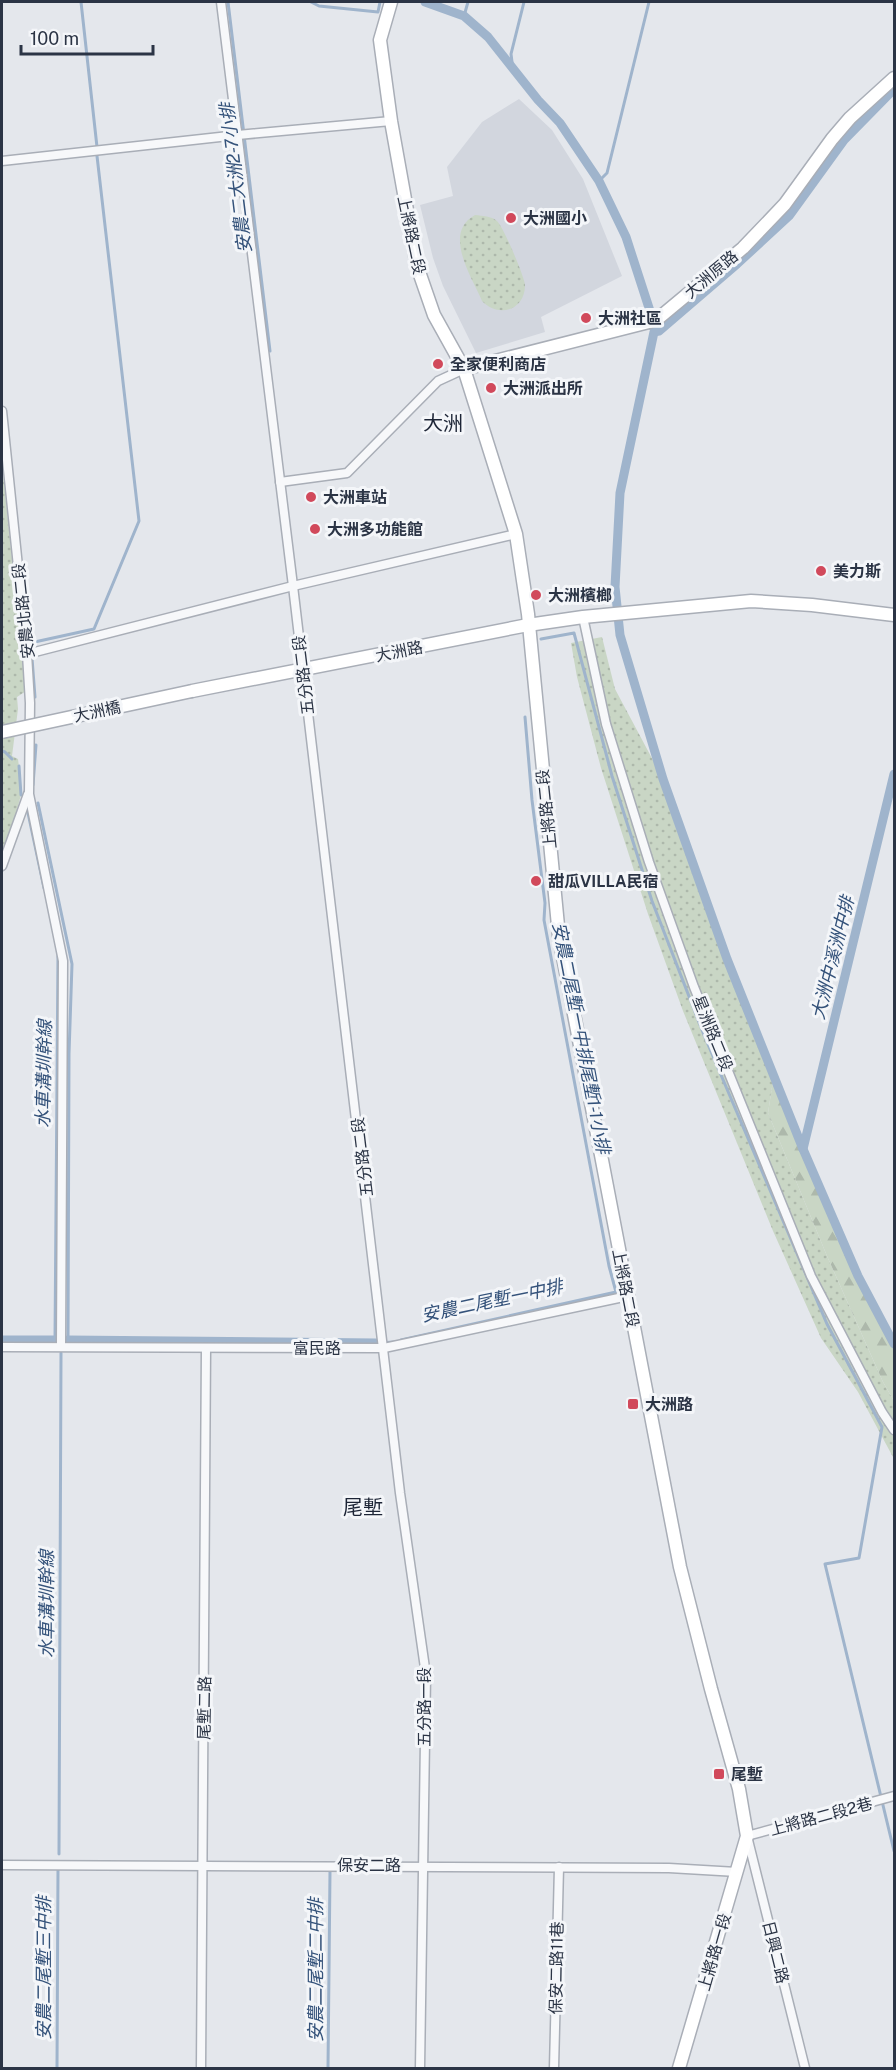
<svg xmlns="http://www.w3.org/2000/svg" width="896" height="2070" font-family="'Public Sans','Noto Sans TC',sans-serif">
<defs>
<pattern id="grass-dots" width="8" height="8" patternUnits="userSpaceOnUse" patternTransform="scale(1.5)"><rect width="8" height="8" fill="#c9d6c5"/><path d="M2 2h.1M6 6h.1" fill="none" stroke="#adb8ab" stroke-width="1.8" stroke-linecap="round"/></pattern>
<pattern id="forest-firs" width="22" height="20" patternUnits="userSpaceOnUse" patternTransform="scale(1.5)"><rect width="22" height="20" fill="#c9d6c5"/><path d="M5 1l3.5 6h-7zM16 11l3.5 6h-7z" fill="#adb8ab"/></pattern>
</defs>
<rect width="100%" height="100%" fill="#e4e7ec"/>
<path fill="#d2d6de" d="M 519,99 L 552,130 L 583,179 L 622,276 L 541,317 L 545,332 L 476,353 L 443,286 L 433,258 L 420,205 L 453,196 L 447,167 L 482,122 Z"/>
<g fill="url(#grass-dots)">
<path d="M 475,215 C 483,216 491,216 497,221 C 503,226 525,278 525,285 C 525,311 498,318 482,301 C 472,277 442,233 475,215 Z"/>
<path d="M 2,464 L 26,691 L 17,697 L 18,709 L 12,756 L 18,759 L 22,791 L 2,866 Z"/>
<path d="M 602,637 L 615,689 L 663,779 L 727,959 L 774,1074 L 768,1113 L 827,1256 L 883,1382 L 894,1401 L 894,1459 L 858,1392 L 821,1338 L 773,1231 L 683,1011 L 648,914 L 601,768 L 577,677 L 571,643 Z"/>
</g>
<path fill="url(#forest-firs)" d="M 774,1074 L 803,1149 L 858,1276 L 894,1344 L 894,1401 L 883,1382 L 827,1256 L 768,1113 Z"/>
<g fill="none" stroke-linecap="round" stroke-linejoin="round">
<g stroke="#9fb4cc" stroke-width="3">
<path d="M 81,2 L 97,147"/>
<path d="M 228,2 L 270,351"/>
<path d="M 311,2 L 319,6 L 378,12 L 380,2"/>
<path d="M 464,16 L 468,2"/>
<path d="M 513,70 L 511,54 L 524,2"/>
<path d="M 599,181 L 607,173 L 649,2"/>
<path d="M 541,639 L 574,633 L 612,776 L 652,901 L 704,1035 L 827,1324 L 882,1427 L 859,1558 L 825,1564 L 894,1851"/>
<path d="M 30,643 L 94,629 L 139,521 L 97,156"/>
<path d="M 32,658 L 35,697"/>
<path d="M 2,751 L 5,752 L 12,759"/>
<path d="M 19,766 L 21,795"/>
<path d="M 33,785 L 36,745"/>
<path d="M 38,803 L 72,964 L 69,1054 L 68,1340"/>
<path d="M 28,813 L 44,888"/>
<path d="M 55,1339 L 58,956"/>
<path d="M 401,1340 L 616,1292 L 609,1266 L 544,920 L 545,903 L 532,800 L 525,717"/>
<path d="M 376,1343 L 395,1342"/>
<path d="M 59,1854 L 61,1353"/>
<path d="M 57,2068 L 58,1868"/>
<path d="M 328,2068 L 330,1871"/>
</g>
<g stroke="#9fb4cc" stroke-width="9">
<path d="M 425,2 L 464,16 L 488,37 L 538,100 L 560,123 L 599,181 L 626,237 L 650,311 L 653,327"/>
<path d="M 894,89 L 844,140 L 789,216 L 737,264 L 659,331 L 654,332 L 620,493 L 615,587 L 620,635 L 663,779 L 727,959 L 803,1149 L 858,1276 L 894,1344"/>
<path d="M 803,1149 L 894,774"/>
<path d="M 2,1340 L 55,1340"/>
<path d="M 68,1340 L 376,1343"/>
</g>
<g stroke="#a9aeb7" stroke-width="11">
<g id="street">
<path d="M 221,2 L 293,586 L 400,1493 L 426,1675 L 420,2068"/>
<path d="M 2,161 L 238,135 L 391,121"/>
<path d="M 2,411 L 27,654 L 30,703 L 29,794 L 63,961 L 61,1346"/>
<path d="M 280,482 L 347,473 L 438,381 L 464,369"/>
<path d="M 583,617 L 606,724 L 649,862 L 694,987 L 811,1276 L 882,1412 L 894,1430"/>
<path d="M 27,654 L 293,586 L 516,534"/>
<path d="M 2,866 L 28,794"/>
<path d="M 2,1347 L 384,1348 L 628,1296"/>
<path d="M 2,1865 L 669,1868 L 737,1872"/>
<path d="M 201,2068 L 206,1348"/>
<path d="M 554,2068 L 559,1867"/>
<path d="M 805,2068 L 747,1836 L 894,1796"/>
</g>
</g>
<g stroke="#a9aeb7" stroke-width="15">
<g id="secondary">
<path d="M 391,2 L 380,40 L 391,121 L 417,266 L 434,315 L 464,369 L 516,534 L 528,614 L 559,936 L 680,1567 L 711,1689 L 739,1789 L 747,1836 L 679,2068"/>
<path d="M 464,369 L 649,322 L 660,317 L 743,248 L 785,204 L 832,139 L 850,118 L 894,78"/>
<path d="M 192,691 L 528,625 L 583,617 L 751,601 L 812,605 L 894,615"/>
</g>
</g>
<use href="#street" stroke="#f7f8fa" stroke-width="8"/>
<use href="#secondary" stroke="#fff" stroke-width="12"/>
<g stroke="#a9aeb7" stroke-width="15" stroke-linecap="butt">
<path id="secondary-bridge" d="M 2,732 L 192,691"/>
</g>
<use href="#secondary-bridge" stroke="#fff" stroke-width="12"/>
</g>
<g fill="#d1495b" stroke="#f4f6f9" stroke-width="2">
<circle cx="511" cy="218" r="6"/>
<circle cx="586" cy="318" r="6"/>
<circle cx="438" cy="364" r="6"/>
<circle cx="491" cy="388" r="6"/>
<circle cx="311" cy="497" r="6"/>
<circle cx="315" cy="529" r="6"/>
<circle cx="821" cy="571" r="6"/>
<circle cx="536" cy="595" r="6"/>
<circle cx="536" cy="881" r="6"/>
<rect x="627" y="1398" width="12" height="12" rx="3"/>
<rect x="713" y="1768" width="12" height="12" rx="3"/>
</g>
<g text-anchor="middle" stroke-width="6" stroke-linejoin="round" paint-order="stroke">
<g font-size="16" font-weight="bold" fill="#2b3445" stroke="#f4f6f9" text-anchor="start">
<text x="523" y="224">大洲國小</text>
<text x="598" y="324">大洲社區</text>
<text x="450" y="370">全家便利商店</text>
<text x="503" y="394">大洲派出所</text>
<text x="323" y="503">大洲車站</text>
<text x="327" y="535">大洲多功能館</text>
<text x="833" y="577">美力斯</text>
<text x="548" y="601">大洲檳榔</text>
<text x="548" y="887">甜瓜VILLA民宿</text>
<text x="645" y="1410">大洲路</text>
<text x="731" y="1780">尾塹</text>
</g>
<g font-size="16" fill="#2b3445" stroke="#f4f6f9">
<text transform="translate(412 235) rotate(78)" y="6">上將路二段</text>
<text transform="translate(711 274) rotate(-40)" y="6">大洲原路</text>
<text transform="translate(23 611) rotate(-96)" y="6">安農北路二段</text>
<text transform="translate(399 651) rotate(-11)" y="6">大洲路</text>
<text transform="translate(303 675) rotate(-97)" y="6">五分路二段</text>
<text transform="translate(97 711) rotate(-12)" y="6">大洲橋</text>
<text transform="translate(546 809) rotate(-96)" y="6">上將路二段</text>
<text transform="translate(713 1033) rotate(68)" y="6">星洲路二段</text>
<text transform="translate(362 1157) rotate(-97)" y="6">五分路二段</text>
<text transform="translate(626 1288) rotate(79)" y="6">上將路二段</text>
<text x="317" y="1354">富民路</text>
<text transform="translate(424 1707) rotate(-90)" y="6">五分路一段</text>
<text transform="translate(204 1708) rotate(-89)" y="6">尾塹二路</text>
<text transform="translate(821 1816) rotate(-15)" y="6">上將路二段2巷</text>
<text x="369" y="1871">保安二路</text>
<text transform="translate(714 1952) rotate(-74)" y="6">上將路一段</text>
<text transform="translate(776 1952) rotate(76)" y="6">日興二路</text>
<text transform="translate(556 1968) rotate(-89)" y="6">保安二路11巷</text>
</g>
<g font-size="18" font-style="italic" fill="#34527a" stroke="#f4f6f9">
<text transform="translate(236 178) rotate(-97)" y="6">安農二大洲2-7小排</text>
<text transform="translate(833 958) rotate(-76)" y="6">大洲中溪洲中排</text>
<text transform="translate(581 1038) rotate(79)" y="6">安農二尾塹一中排尾塹1-1小排</text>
<text transform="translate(44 1074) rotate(-89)" y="6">水車溝圳幹線</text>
<text transform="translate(492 1301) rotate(-12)" y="6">安農二尾塹一中排</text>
<text transform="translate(47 1604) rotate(-90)" y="6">水車溝圳幹線</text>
<text transform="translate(44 1968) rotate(-90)" y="6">安農二尾塹三中排</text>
<text transform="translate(316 1970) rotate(-90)" y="6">安農二尾塹二中排</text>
</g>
<g font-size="20" fill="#1d2536" stroke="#f4f6f9">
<text x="443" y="430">大洲</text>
<text x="363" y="1514">尾塹</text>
</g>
</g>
<rect width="896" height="2070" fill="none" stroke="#2b3445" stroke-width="6"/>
<path d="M21 45v9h132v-9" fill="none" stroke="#2b3445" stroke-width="3"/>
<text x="30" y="45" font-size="18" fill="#2b3445" stroke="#f4f6f9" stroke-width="4.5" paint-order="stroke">100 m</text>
</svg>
